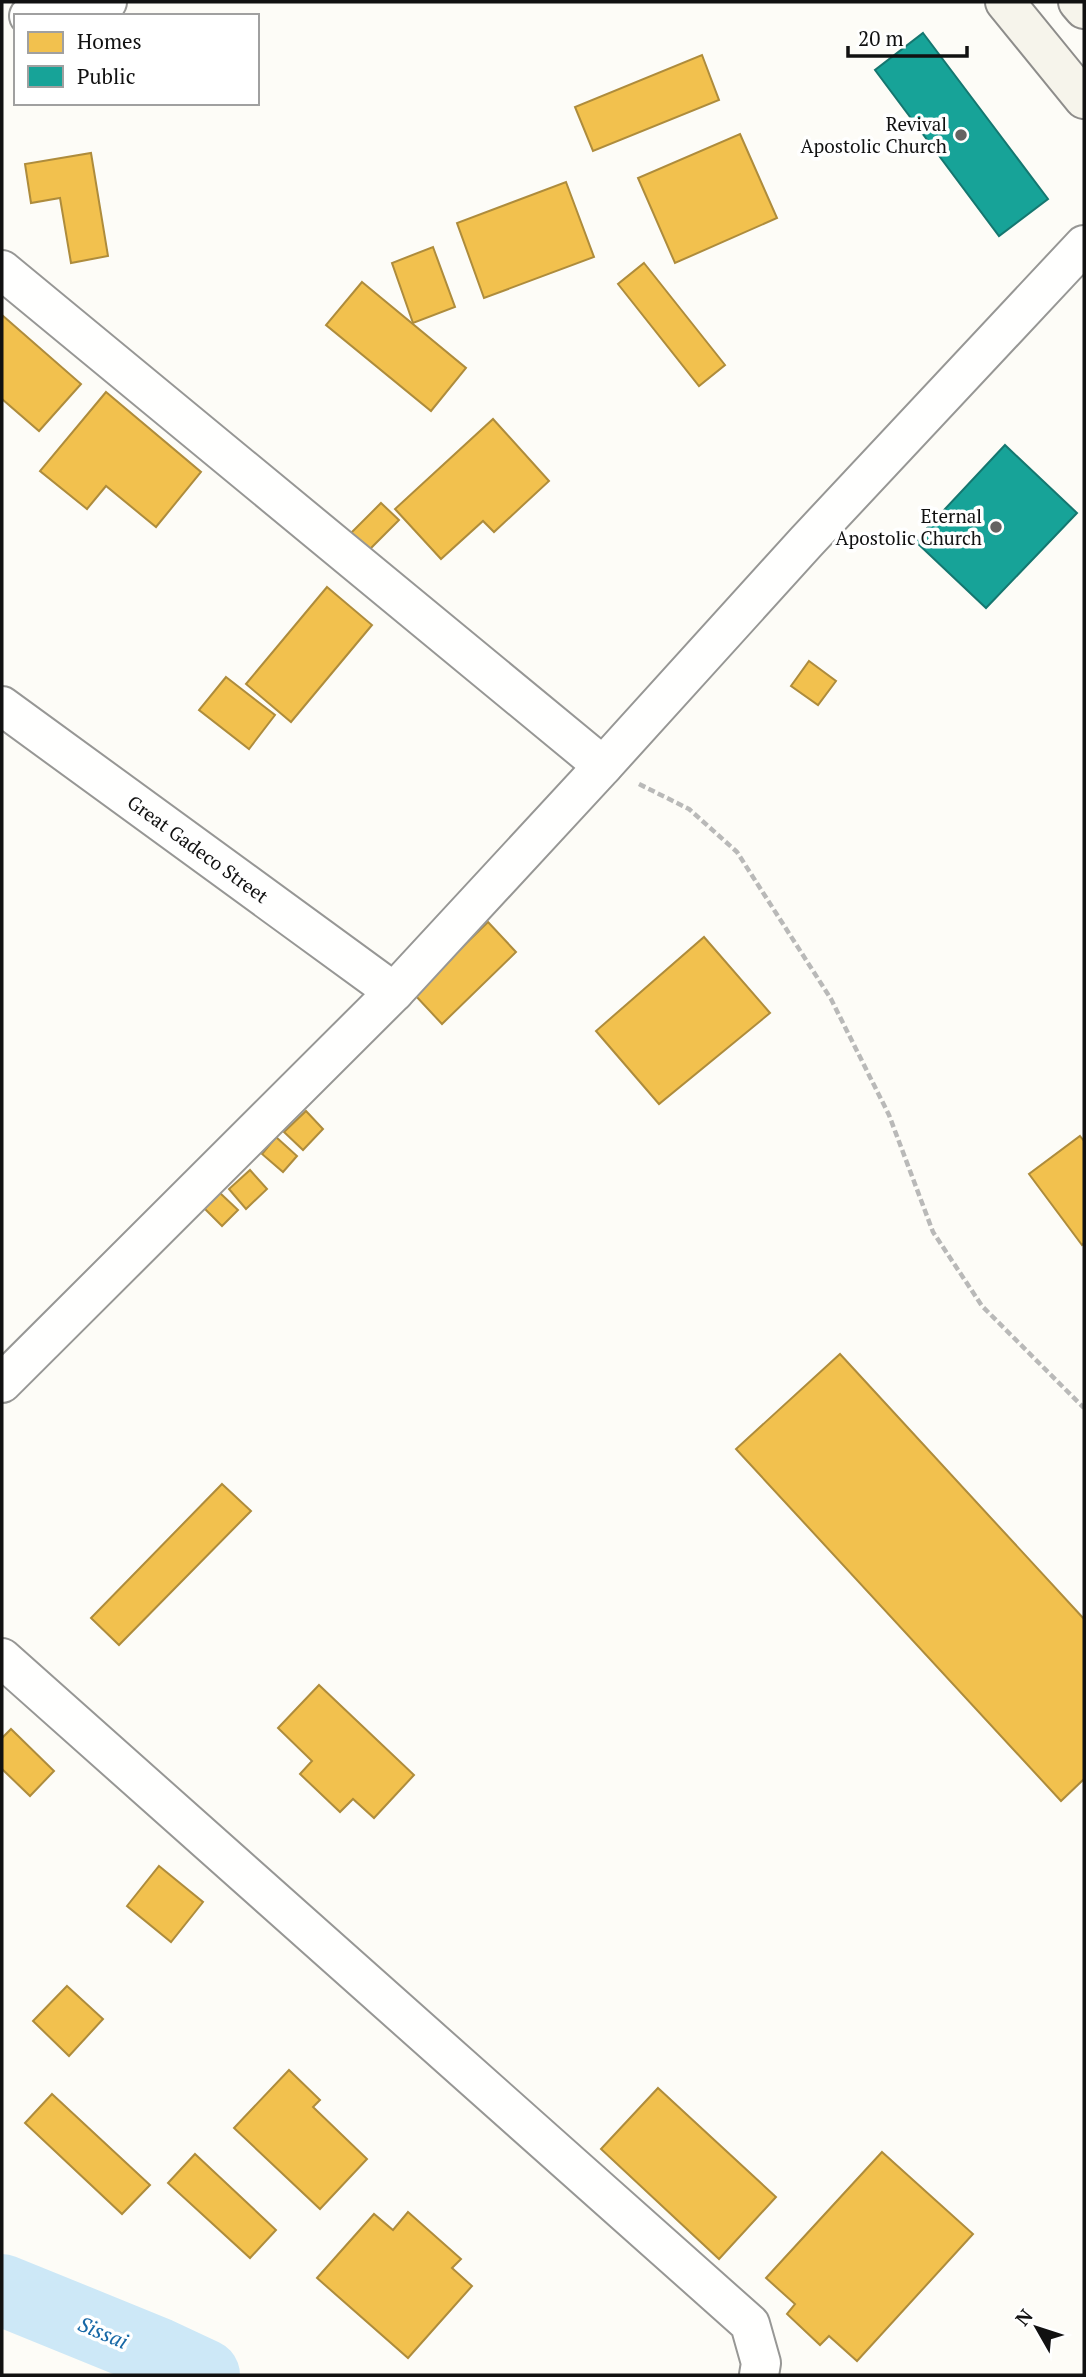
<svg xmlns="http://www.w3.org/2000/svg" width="1086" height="2377" font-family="'PT Serif',serif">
<rect width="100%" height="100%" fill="#fdfcf7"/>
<g fill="#f2c14e" stroke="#ae8c3c" stroke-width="2">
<path d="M 702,55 L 719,100 L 593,151 L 575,107 Z"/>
<path d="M 740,134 L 777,218 L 675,263 L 638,178 Z"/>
<path d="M 91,153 L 108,256 L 71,263 L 60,198 L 31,203 L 25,164 Z"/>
<path d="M 566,182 L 594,257 L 484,298 L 457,223 Z"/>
<path d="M 433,247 L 455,307 L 413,323 L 392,263 Z"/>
<path d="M 644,263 L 725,365 L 699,386 L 618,284 Z"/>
<path d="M 362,282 L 466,368 L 431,411 L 326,325 Z"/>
<path d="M 2,315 L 81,384 L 39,431 L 2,399 Z"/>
<path d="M 106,392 L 201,472 L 156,527 L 106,486 L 87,509 L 40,471 Z"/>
<path d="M 493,419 L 549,481 L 494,532 L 483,521 L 441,559 L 395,509 Z"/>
<path d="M 381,503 L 399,520 L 369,550 L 351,533 Z"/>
<path d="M 327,587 L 372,625 L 291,722 L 246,684 Z"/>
<path d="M 809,661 L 836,681 L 818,705 L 791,686 Z"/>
<path d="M 226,677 L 275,715 L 249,749 L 199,710 Z"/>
<path d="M 488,922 L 516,952 L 442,1024 L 414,994 Z"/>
<path d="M 704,937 L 770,1013 L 659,1104 L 596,1031 Z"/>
<path d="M 306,1111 L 323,1129 L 303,1150 L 284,1132 Z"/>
<path d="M 1080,1136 L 1084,1141 L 1084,1243 L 1082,1245 L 1029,1174 Z"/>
<path d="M 276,1137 L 297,1156 L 283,1172 L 262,1154 Z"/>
<path d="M 250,1170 L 267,1189 L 246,1209 L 229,1189 Z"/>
<path d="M 220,1193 L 238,1210 L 222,1226 L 204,1208 Z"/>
<path d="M 840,1354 L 1084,1619 L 1084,1779 L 1061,1801 L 736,1449 Z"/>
<path d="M 222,1484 L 251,1511 L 119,1645 L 91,1618 Z"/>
<path d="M 319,1685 L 414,1775 L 374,1818 L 353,1799 L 340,1812 L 300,1774 L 312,1761 L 278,1728 Z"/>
<path d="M 11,1729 L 54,1771 L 30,1796 L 2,1769 L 2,1738 Z"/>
<path d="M 159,1866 L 203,1902 L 171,1942 L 127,1906 Z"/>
<path d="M 67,1986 L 103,2019 L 69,2056 L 33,2021 Z"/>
<path d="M 289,2070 L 320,2100 L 313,2107 L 367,2159 L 320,2209 L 234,2128 Z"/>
<path d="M 658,2088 L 776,2197 L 719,2259 L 601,2149 Z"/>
<path d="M 52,2094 L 150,2185 L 122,2214 L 25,2123 Z"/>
<path d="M 882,2152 L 973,2234 L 857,2361 L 829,2336 L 820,2345 L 787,2314 L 795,2304 L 766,2278 Z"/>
<path d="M 195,2154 L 276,2230 L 250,2258 L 168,2183 Z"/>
<path d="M 408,2212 L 461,2259 L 452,2268 L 472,2286 L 408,2358 L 317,2278 L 374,2214 L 393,2230 Z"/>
</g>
<g fill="#17a398" stroke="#157770" stroke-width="2">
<path d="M 923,33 L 1048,199 L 999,236 L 875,70 Z"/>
<path d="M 1005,445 L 1077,513 L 986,608 L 915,541 Z"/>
</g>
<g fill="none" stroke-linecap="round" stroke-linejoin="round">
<path stroke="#cde8f7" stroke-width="12" d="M 2,2278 L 18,2296"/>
<path stroke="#cde8f7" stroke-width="72" d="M 2,2290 L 157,2353 L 204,2375"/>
<g stroke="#979795" stroke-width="42">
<g id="street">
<path d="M 29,16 L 107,2"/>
<path d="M 2,270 L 603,766"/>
<path d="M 2,706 L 394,992"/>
<path d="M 2,1383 L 394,992 L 603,766 L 806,542 L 1084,245"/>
<path d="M 2,1658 L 750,2324 L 761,2363 L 759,2375"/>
</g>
</g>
<g stroke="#8e8d8b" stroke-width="42">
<g id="secondary">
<path d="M 1005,2 L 1084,99"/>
<path d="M 1078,2 L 1084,9"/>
</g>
</g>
<path stroke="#b9b9b8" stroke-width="4.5" stroke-dasharray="7 3.5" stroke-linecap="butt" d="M 639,784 L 689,809 L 737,852 L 831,999 L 889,1115 L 933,1232 L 982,1306 L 1084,1408"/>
<use href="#street" stroke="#fffffe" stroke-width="38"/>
<use href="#secondary" stroke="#f6f4eb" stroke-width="38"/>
</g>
<g fill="#646362" stroke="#fff" stroke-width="2.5">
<circle cx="961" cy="135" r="7"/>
<circle cx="996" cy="527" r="7"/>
</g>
<g text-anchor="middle" stroke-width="7" stroke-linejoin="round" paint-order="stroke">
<g font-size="19" fill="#111" stroke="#fff" text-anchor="end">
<text x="947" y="131">Revival<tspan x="947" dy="22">Apostolic Church</tspan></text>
<text x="982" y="523">Eternal<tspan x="982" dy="22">Apostolic Church</tspan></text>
</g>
<g font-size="19" fill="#111" stroke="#fff">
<text transform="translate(198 849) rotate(36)" y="7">Great Gadeco Street</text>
</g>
<g font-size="21" font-style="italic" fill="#1768a6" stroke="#fff">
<text transform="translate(103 2333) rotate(23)" y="7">Sissai</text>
</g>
</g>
<rect width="1086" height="2377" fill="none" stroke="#111111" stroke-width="7"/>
<rect x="14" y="14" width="245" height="91" fill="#ffffff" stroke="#a0a0a0" stroke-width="2"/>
<rect x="28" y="32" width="35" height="21" fill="#f2c14e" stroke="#a0a0a0" stroke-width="2"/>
<text x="77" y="49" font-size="21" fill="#111111">Homes</text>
<rect x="28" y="66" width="35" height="21" fill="#17a398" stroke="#a0a0a0" stroke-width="2"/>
<text x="77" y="84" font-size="21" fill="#111111">Public</text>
<g transform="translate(1037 2328) rotate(309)" stroke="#ffffff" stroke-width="5" paint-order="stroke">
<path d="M0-5L12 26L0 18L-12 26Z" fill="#111111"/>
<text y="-10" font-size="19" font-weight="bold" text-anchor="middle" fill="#111111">N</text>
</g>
<path d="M848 46v10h119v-10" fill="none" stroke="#111111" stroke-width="3.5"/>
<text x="858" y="46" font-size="21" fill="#111111" stroke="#ffffff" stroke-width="5" paint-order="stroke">20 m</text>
</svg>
